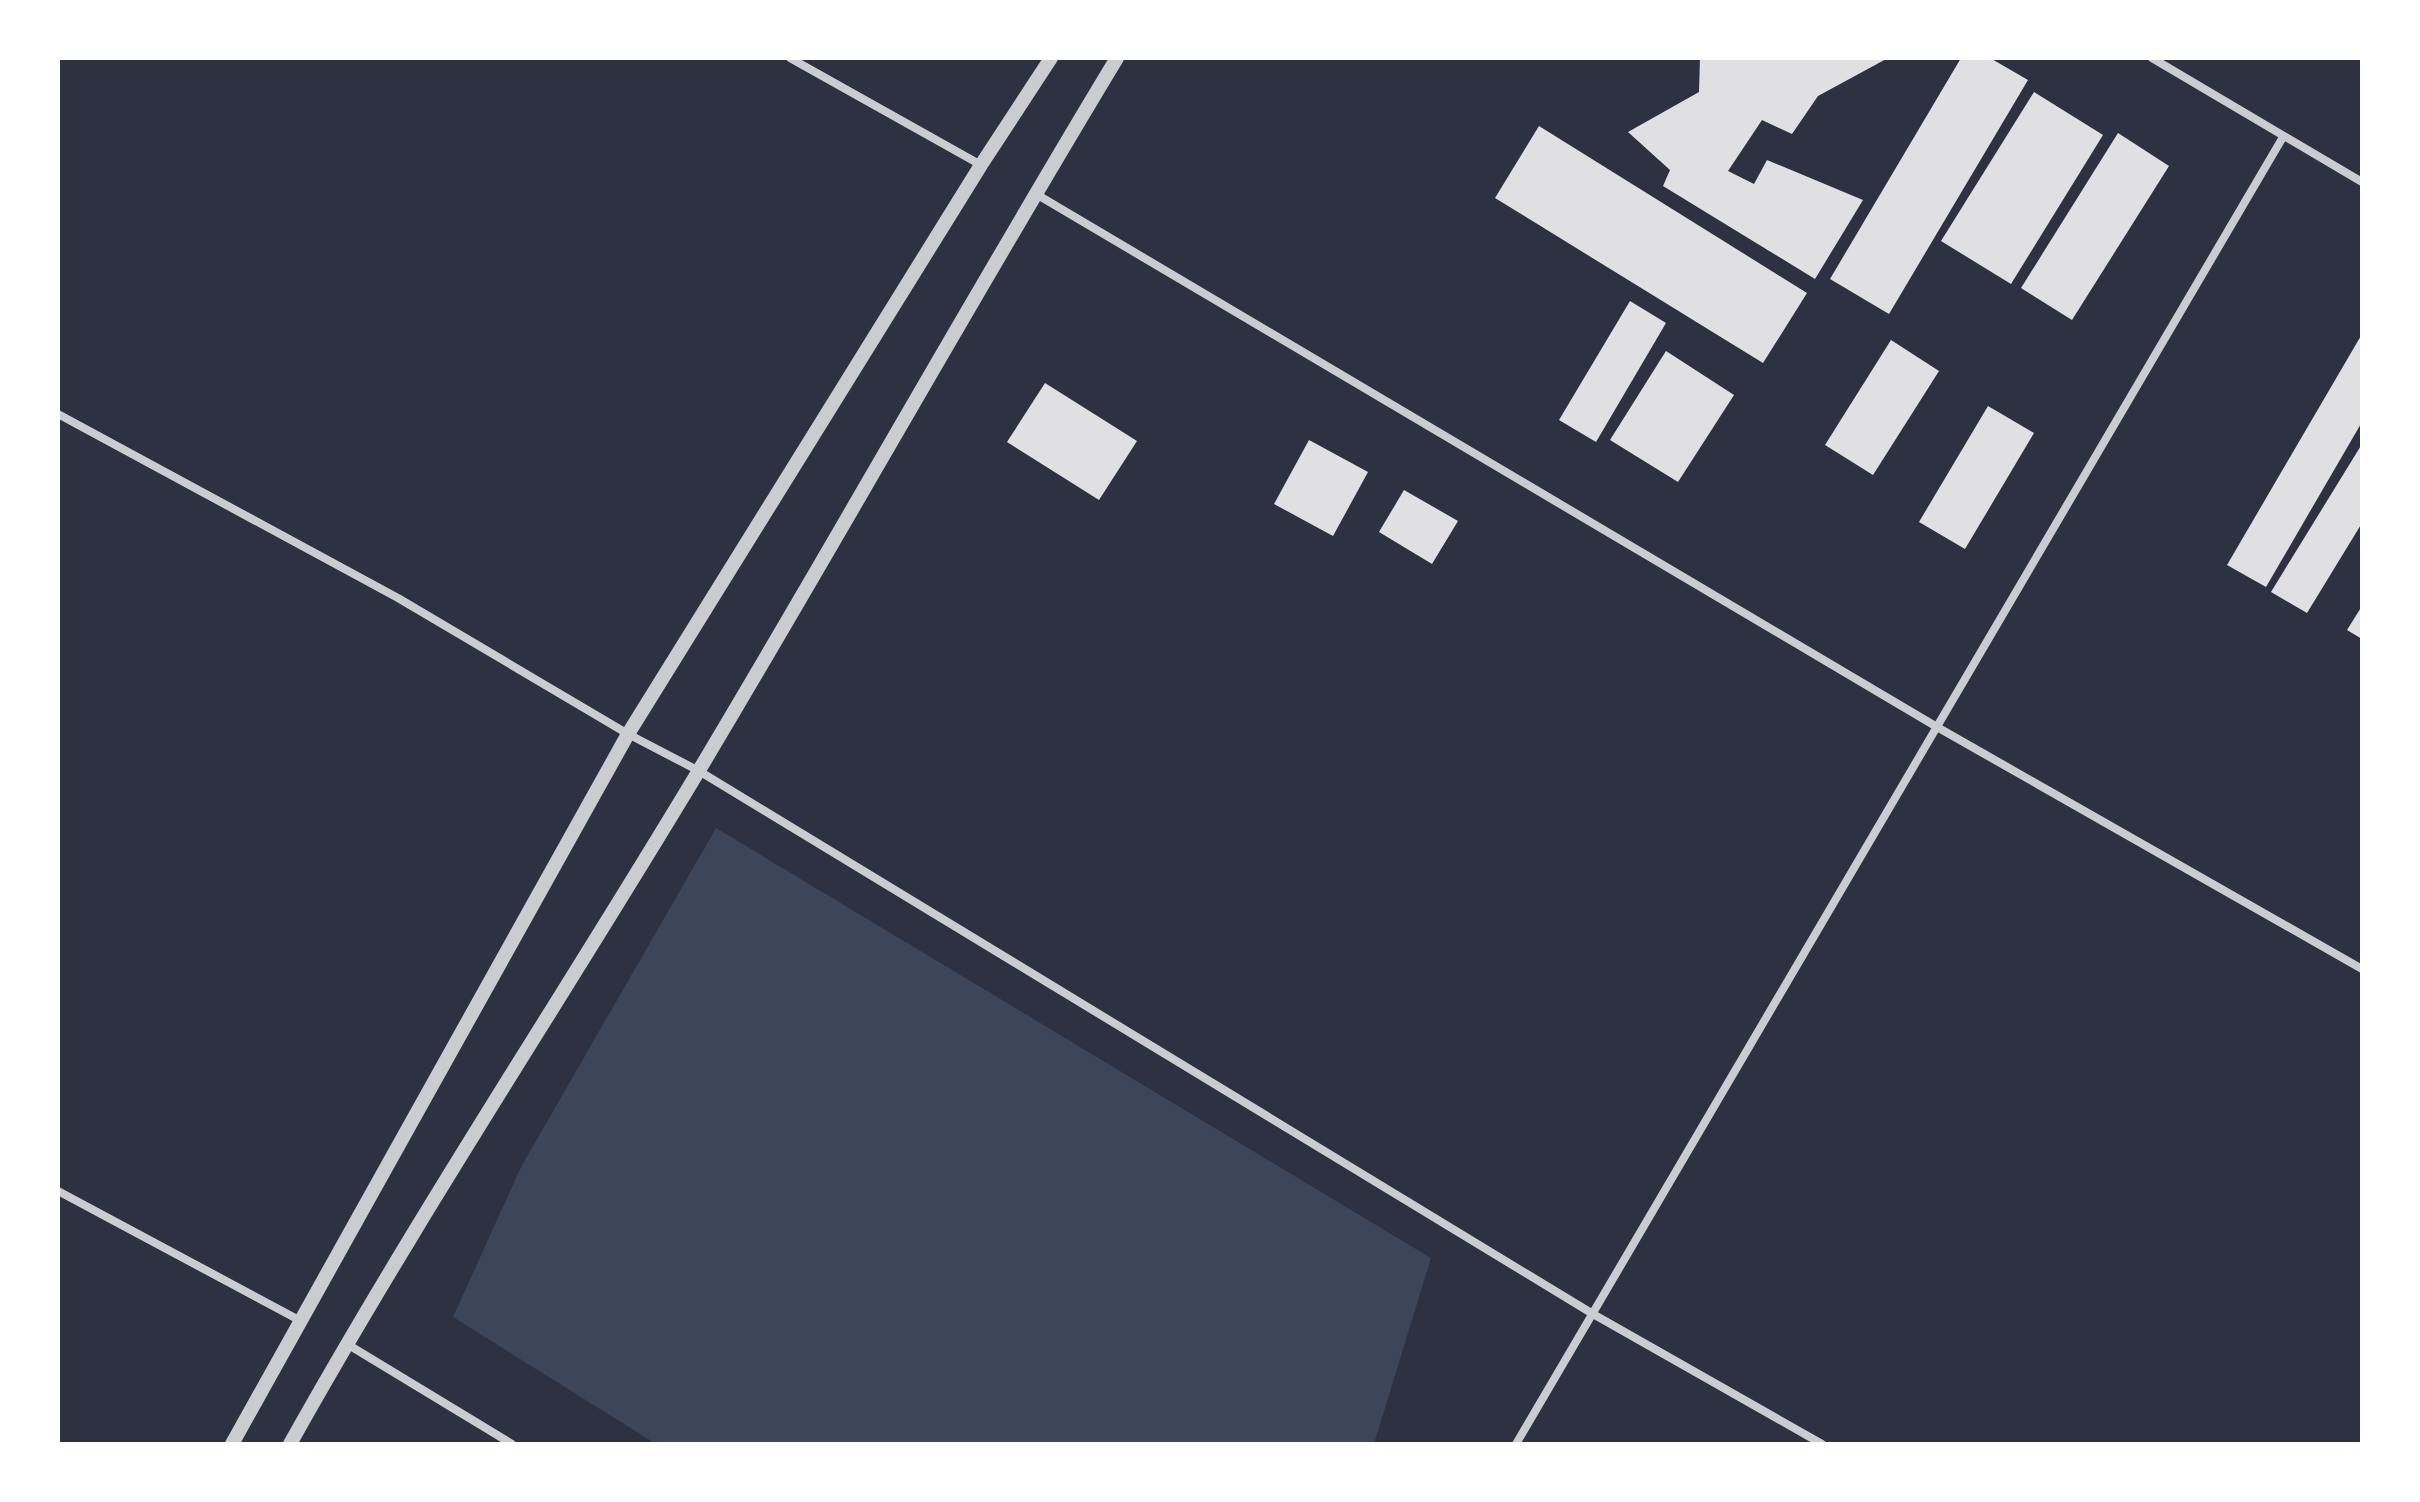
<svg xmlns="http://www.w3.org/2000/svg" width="2420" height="1502" font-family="'Source Sans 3',sans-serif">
<rect width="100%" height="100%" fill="#2d3142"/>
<path fill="#3c4559" d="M 716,828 L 1431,1258 L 1374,1444 L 656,1444 L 453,1317 L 521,1167 Z"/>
<g fill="#e0e0e3">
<path d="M 1700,58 L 1888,58 L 1818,96 L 1792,134 L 1762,120 L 1728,171 L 1754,184 L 1767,160 L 1863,200 L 1815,279 L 1663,186 L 1670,170 L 1628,132 L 1699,92 Z"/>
<path d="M 1961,58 L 1990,58 L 2028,80 L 1889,314 L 1830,279 Z"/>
<path d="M 2034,92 L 2103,135 L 2011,284 L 1941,241 Z"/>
<path d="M 1539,126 L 1807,293 L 1763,363 L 1495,198 Z"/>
<path d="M 2118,133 L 2169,166 L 2072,320 L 2021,288 Z"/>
<path d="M 1630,301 L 1666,323 L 1596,442 L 1559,420 Z"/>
<path d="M 2362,334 L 2362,422 L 2266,587 L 2227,565 Z"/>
<path d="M 1891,340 L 1939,371 L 1873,475 L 1825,445 Z"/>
<path d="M 1666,351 L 1734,395 L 1678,482 L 1610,440 Z"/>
<path d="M 1045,383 L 1137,441 L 1099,500 L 1007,442 Z"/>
<path d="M 1988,406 L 2034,433 L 1965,549 L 1919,522 Z"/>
<path d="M 1309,440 L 1368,472 L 1333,536 L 1274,504 Z"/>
<path d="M 2362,444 L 2362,523 L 2307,613 L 2271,592 Z"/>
<path d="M 1404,490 L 1458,521 L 1432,564 L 1379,532 Z"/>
<path d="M 2362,606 L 2362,639 L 2347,630 Z"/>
</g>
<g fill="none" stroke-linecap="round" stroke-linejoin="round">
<g stroke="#caccd0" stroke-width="8">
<path d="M 790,58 L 981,165"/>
<path d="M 2152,58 L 2362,182"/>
<path d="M 1036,194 L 1937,727 L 2362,969"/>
<path d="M 58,414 L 398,598 L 628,734 L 699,771 L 1593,1314 L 1822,1444"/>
<path d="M 58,1191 L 299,1320"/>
<path d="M 347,1344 L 512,1444"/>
<path d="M 1516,1444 L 2283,137"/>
</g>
<g stroke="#caccd0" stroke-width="14">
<path d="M 232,1444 L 628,734 L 981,165 L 1051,58"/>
<path d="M 290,1444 C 418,1215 563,997 698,772 C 840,535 974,294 1117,58"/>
</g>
</g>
<rect width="2420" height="1502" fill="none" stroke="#ffffff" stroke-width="120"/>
</svg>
